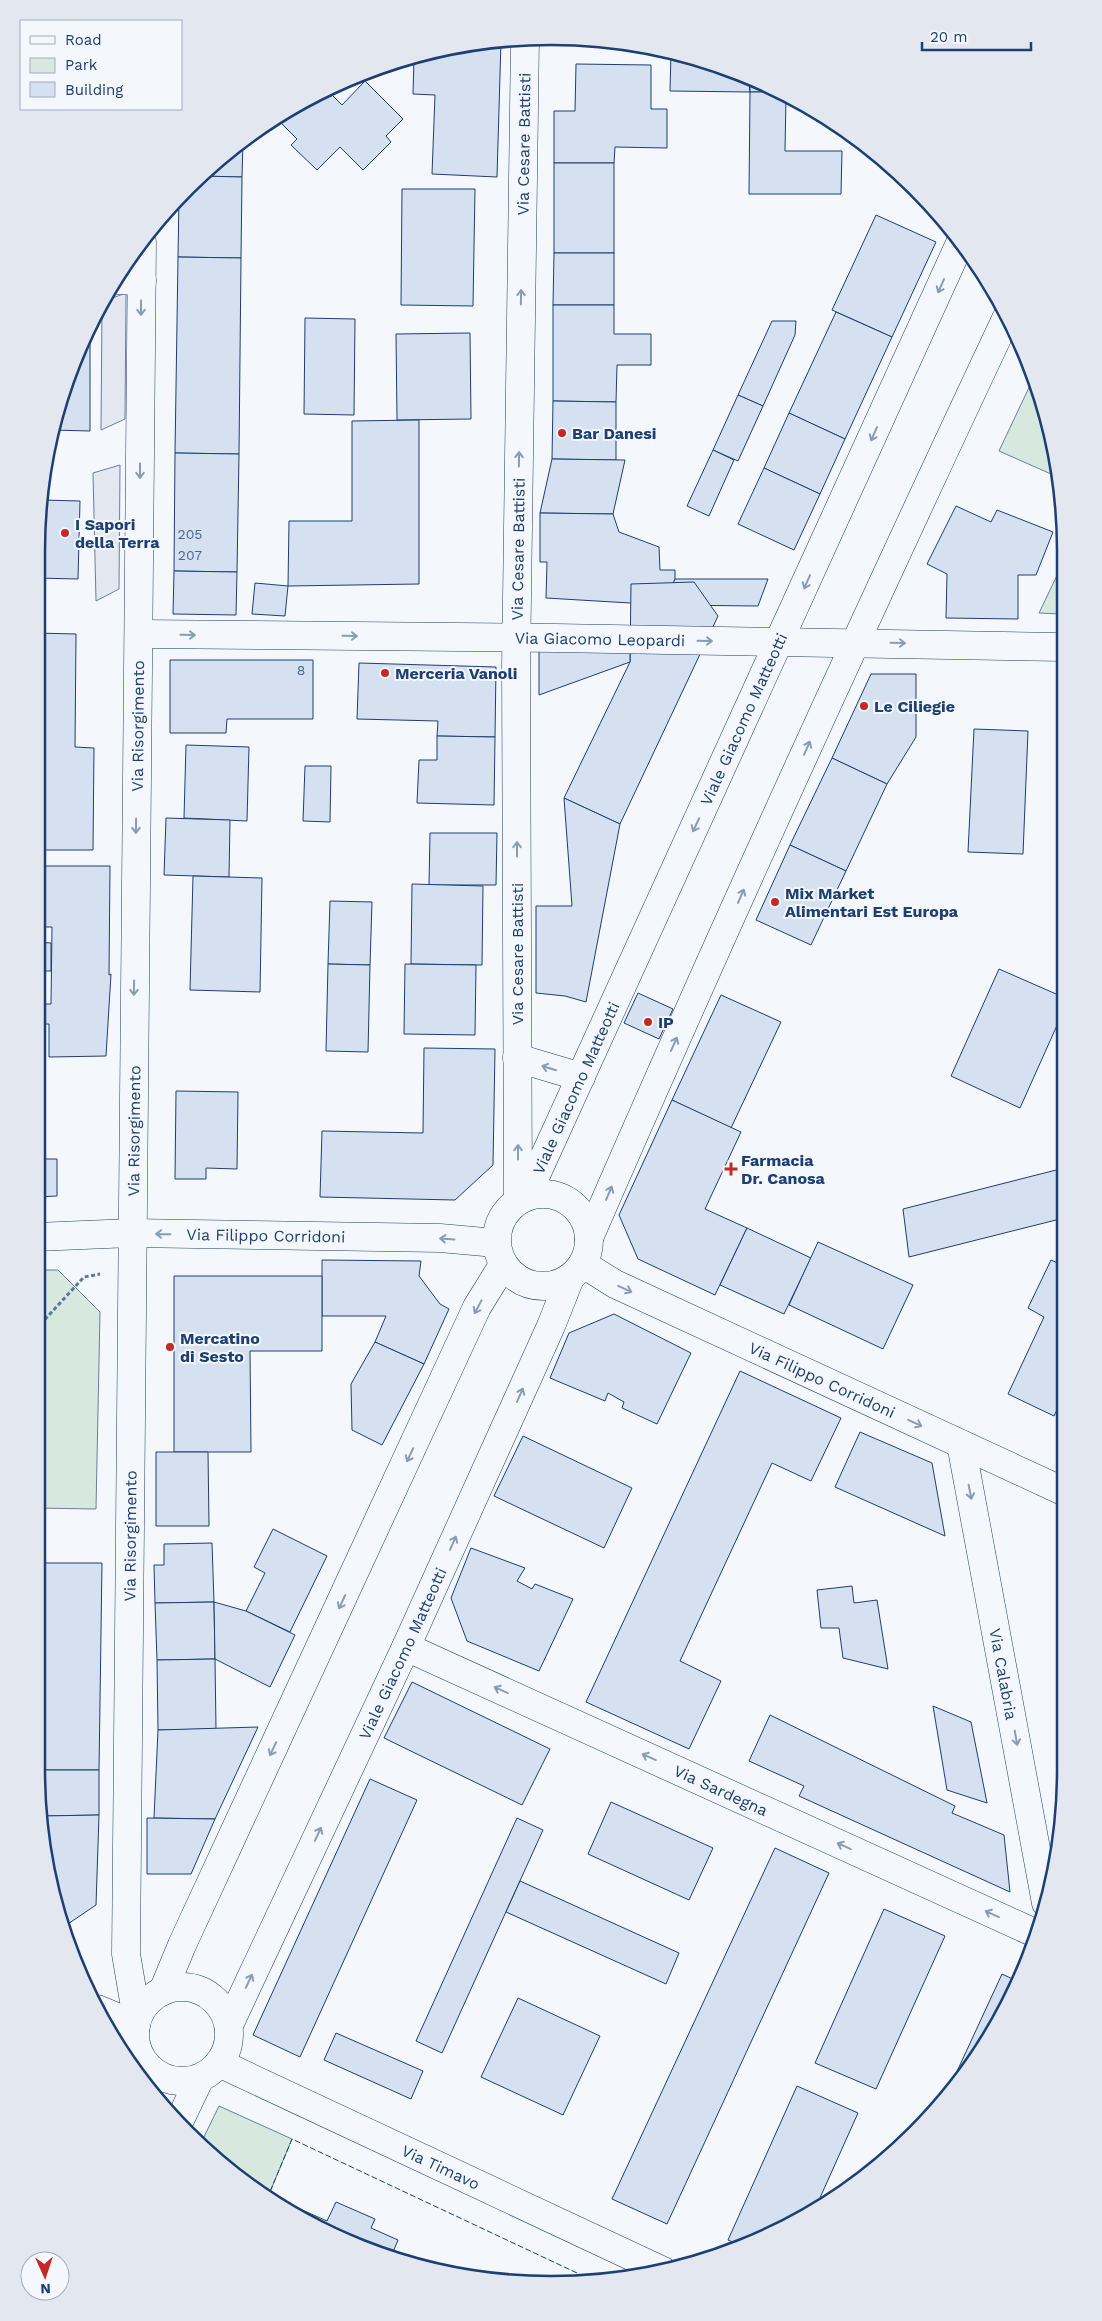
<svg xmlns="http://www.w3.org/2000/svg" width="1102" height="2321" font-family="'Work Sans',sans-serif">
<rect width="100%" height="100%" fill="#f4f7fb"/>
<g fill="#d7e8df" stroke="#687fa3">
<path d="M 1033,379 L 1060,478 L 999,451 Z"/>
<path d="M 1062,565 L 1062,614 L 1039,613 Z"/>
<path d="M 36,1270 L 58,1270 L 100,1312 L 96,1509 L 36,1508 Z"/>
<path d="M 219,2106 L 292,2139 L 267,2199 L 211,2157 L 200,2145 Z"/>
</g>
<g fill="#e3e8f0" stroke="#687fa3">
<path d="M 126,293 L 125,419 L 101,430 L 102,305 L 104,301 Z"/>
<path d="M 120,465 L 119,589 L 96,601 L 93,473 Z"/>
</g>
<g fill="#d5e0f0" stroke="#1d3f73">
<path d="M 501,41 L 497,177 L 432,174 L 435,95 L 413,94 L 414,57 L 451,46 Z"/>
<path d="M 671,52 L 748,76 L 750,92 L 670,91 Z"/>
<path d="M 576,64 L 651,65 L 651,109 L 667,109 L 667,148 L 615,147 L 614,163 L 554,163 L 554,111 L 575,111 Z"/>
<path d="M 750,76 L 777,92 L 750,92 Z"/>
<path d="M 365,81 L 403,119 L 386,136 L 391,142 L 363,170 L 340,147 L 317,170 L 291,145 L 297,139 L 281,123 L 298,105 L 327,90 L 342,105 Z"/>
<path d="M 750,92 L 777,92 L 786,97 L 785,151 L 842,151 L 841,194 L 749,194 Z"/>
<path d="M 243,141 L 242,177 L 200,176 Z"/>
<rect x="554" y="163" width="60" height="90"/>
<path d="M 200,176 L 242,177 L 241,258 L 178,257 L 179,197 Z"/>
<path d="M 402,189 L 475,189 L 473,306 L 401,305 Z"/>
<path d="M 876,215 L 936,242 L 892,337 L 832,310 Z"/>
<path d="M 554,253 L 614,253 L 614,305 L 553,305 Z"/>
<path d="M 178,257 L 241,258 L 239,454 L 175,453 Z"/>
<path d="M 553,305 L 614,305 L 614,334 L 651,334 L 651,365 L 617,365 L 616,402 L 553,401 Z"/>
<path d="M 836,312 L 892,337 L 845,439 L 789,413 Z"/>
<path d="M 305,318 L 355,319 L 354,415 L 304,414 Z"/>
<path d="M 772,321 L 796,321 L 795,335 L 763,406 L 738,395 Z"/>
<path d="M 90,326 L 90,431 L 52,430 L 76,354 Z"/>
<path d="M 470,333 L 471,419 L 397,420 L 396,334 Z"/>
<path d="M 738,395 L 763,406 L 738,461 L 713,450 Z"/>
<path d="M 553,401 L 616,402 L 616,460 L 552,459 Z"/>
<path d="M 789,413 L 845,439 L 820,494 L 764,468 Z"/>
<path d="M 419,420 L 419,584 L 288,586 L 289,521 L 352,521 L 352,421 Z"/>
<path d="M 713,450 L 734,460 L 709,516 L 687,506 Z"/>
<path d="M 175,453 L 239,454 L 237,572 L 174,571 Z"/>
<path d="M 552,459 L 625,460 L 613,514 L 540,513 Z"/>
<path d="M 764,468 L 820,494 L 794,550 L 738,524 Z"/>
<path d="M 41,500 L 80,501 L 78,579 L 36,578 L 36,551 Z"/>
<path d="M 956,506 L 991,522 L 997,510 L 1053,532 L 1036,575 L 1018,575 L 1018,619 L 946,618 L 947,574 L 927,564 Z"/>
<path d="M 540,513 L 613,514 L 619,532 L 659,547 L 660,570 L 675,570 L 675,579 L 664,605 L 546,598 L 547,562 L 540,562 Z"/>
<path d="M 174,571 L 237,572 L 236,615 L 173,614 Z"/>
<path d="M 675,579 L 768,579 L 758,606 L 664,605 Z"/>
<path d="M 694,582 L 718,616 L 620,824 L 564,798 L 630,662 L 631,584 Z"/>
<path d="M 255,583 L 288,586 L 285,616 L 252,614 Z"/>
<path d="M 539,630 L 630,634 L 630,662 L 539,695 Z"/>
<path d="M 36,633 L 76,634 L 75,747 L 94,748 L 93,850 L 36,850 Z"/>
<path d="M 170,660 L 313,660 L 313,719 L 227,719 L 226,733 L 170,733 Z"/>
<path d="M 359,663 L 496,667 L 495,737 L 437,736 L 438,721 L 357,719 Z"/>
<path d="M 871,674 L 916,674 L 916,737 L 887,784 L 832,758 Z"/>
<path d="M 974,729 L 1028,731 L 1023,854 L 968,852 Z"/>
<path d="M 437,736 L 495,737 L 494,805 L 417,803 L 419,760 L 437,760 Z"/>
<path d="M 186,745 L 249,747 L 247,821 L 184,818 Z"/>
<path d="M 832,758 L 887,784 L 846,871 L 790,845 Z"/>
<path d="M 305,766 L 331,766 L 330,822 L 303,821 Z"/>
<path d="M 564,798 L 620,824 L 586,1002 L 565,996 L 536,993 L 536,906 L 572,906 Z"/>
<path d="M 166,818 L 230,820 L 229,877 L 164,875 Z"/>
<path d="M 430,833 L 497,833 L 496,885 L 429,885 Z"/>
<path d="M 790,845 L 846,871 L 811,945 L 756,920 Z"/>
<path d="M 44,866 L 110,866 L 109,975 L 111,974 L 106,1056 L 49,1057 L 49,1024 L 36,1024 L 36,1004 L 51,1004 L 52,927 L 43,927 Z"/>
<path d="M 193,876 L 262,878 L 260,992 L 190,990 Z"/>
<path d="M 412,884 L 483,886 L 482,965 L 411,964 Z"/>
<path d="M 330,901 L 372,902 L 370,965 L 328,964 Z"/>
<path d="M 36,942 L 51,943 L 51,971 L 36,971 Z"/>
<path d="M 328,964 L 370,965 L 368,1052 L 326,1051 Z"/>
<path d="M 405,964 L 476,965 L 475,1035 L 404,1034 Z"/>
<path d="M 999,969 L 1063,997 L 1063,1012 L 1020,1108 L 951,1076 Z"/>
<path d="M 638,993 L 673,1009 L 659,1039 L 624,1023 Z"/>
<path d="M 721,995 L 781,1022 L 731,1128 L 672,1100 Z"/>
<path d="M 424,1048 L 495,1049 L 493,1165 L 455,1200 L 320,1197 L 322,1131 L 423,1133 Z"/>
<path d="M 176,1091 L 238,1092 L 237,1169 L 206,1168 L 206,1179 L 175,1179 Z"/>
<path d="M 672,1100 L 741,1132 L 705,1209 L 747,1228 L 715,1295 L 638,1259 L 619,1215 Z"/>
<path d="M 36,1150 L 42,1150 L 42,1159 L 57,1159 L 57,1196 L 36,1197 Z"/>
<path d="M 1064,1168 L 1064,1218 L 909,1257 L 903,1209 Z"/>
<path d="M 747,1228 L 811,1258 L 784,1314 L 720,1285 Z"/>
<path d="M 818,1242 L 913,1285 L 883,1349 L 789,1305 Z"/>
<path d="M 322,1260 L 421,1261 L 419,1276 L 440,1304 L 449,1309 L 424,1364 L 375,1342 L 386,1316 L 322,1316 Z"/>
<path d="M 1051,1260 L 1064,1266 L 1064,1404 L 1061,1402 L 1054,1416 L 1008,1394 L 1044,1317 L 1028,1308 Z"/>
<path d="M 174,1276 L 322,1276 L 322,1351 L 250,1351 L 251,1452 L 174,1452 Z"/>
<path d="M 614,1314 L 691,1353 L 657,1424 L 622,1408 L 624,1402 L 608,1393 L 605,1401 L 550,1378 L 569,1333 Z"/>
<path d="M 375,1342 L 424,1364 L 382,1445 L 352,1430 L 351,1384 Z"/>
<path d="M 740,1371 L 841,1418 L 811,1481 L 772,1463 L 680,1661 L 721,1681 L 689,1749 L 586,1702 Z"/>
<path d="M 860,1432 L 932,1463 L 945,1536 L 835,1487 Z"/>
<path d="M 523,1436 L 632,1488 L 604,1548 L 494,1496 Z"/>
<path d="M 156,1452 L 208,1452 L 209,1526 L 156,1526 Z"/>
<path d="M 273,1529 L 327,1556 L 290,1632 L 246,1611 L 265,1573 L 254,1567 Z"/>
<path d="M 212,1543 L 214,1602 L 155,1603 L 154,1565 L 164,1565 L 164,1544 Z"/>
<path d="M 471,1548 L 525,1568 L 517,1581 L 532,1589 L 535,1584 L 573,1599 L 539,1671 L 467,1641 L 451,1598 Z"/>
<path d="M 36,1563 L 102,1563 L 99,1770 L 36,1770 Z"/>
<path d="M 852,1586 L 854,1603 L 877,1600 L 888,1669 L 843,1658 L 839,1628 L 821,1628 L 817,1590 Z"/>
<path d="M 214,1602 L 215,1659 L 157,1660 L 155,1603 Z"/>
<path d="M 214,1602 L 246,1611 L 295,1635 L 270,1687 L 215,1659 Z"/>
<path d="M 215,1659 L 216,1729 L 158,1730 L 157,1660 Z"/>
<path d="M 412,1682 L 550,1749 L 522,1805 L 384,1738 Z"/>
<path d="M 933,1706 L 971,1722 L 987,1803 L 947,1790 Z"/>
<path d="M 770,1715 L 955,1806 L 952,1813 L 1004,1835 L 1010,1892 L 799,1796 L 804,1786 L 749,1761 Z"/>
<path d="M 258,1727 L 215,1819 L 154,1818 L 158,1730 Z"/>
<path d="M 36,1770 L 99,1770 L 99,1815 L 41,1816 Z"/>
<path d="M 370,1779 L 417,1800 L 300,2057 L 253,2035 Z"/>
<path d="M 611,1802 L 713,1848 L 689,1900 L 588,1854 Z"/>
<path d="M 99,1815 L 96,1905 L 62,1928 L 46,1870 L 41,1816 Z"/>
<path d="M 147,1818 L 215,1819 L 191,1874 L 147,1874 Z"/>
<path d="M 517,1818 L 543,1830 L 442,2053 L 416,2041 Z"/>
<path d="M 775,1848 L 829,1873 L 667,2224 L 612,2199 Z"/>
<path d="M 520,1881 L 679,1953 L 666,1984 L 506,1912 Z"/>
<path d="M 884,1909 L 945,1936 L 876,2089 L 815,2063 Z"/>
<path d="M 1002,1974 L 1019,1982 L 979,2056 L 941,2106 Z"/>
<path d="M 518,1998 L 600,2036 L 563,2115 L 481,2077 Z"/>
<path d="M 336,2033 L 423,2071 L 411,2099 L 324,2060 Z"/>
<path d="M 797,2086 L 858,2113 L 815,2209 L 779,2232 L 742,2246 L 728,2240 Z"/>
<path d="M 336,2202 L 375,2219 L 371,2228 L 398,2240 L 391,2257 L 354,2245 L 288,2211 L 291,2205 L 327,2221 Z"/>
</g>
<g fill="none" stroke-linecap="round" stroke-linejoin="round">
<g stroke="#1d3f73" stroke-width="29">
<g id="minor">
<path d="M 115,280 L 142,281"/>
<path id="s1" d="M 139,634 L 556,638 L 1062,647"/>
<path d="M 517,1058 L 581,1077"/>
<circle cx="543" cy="1240" r="46"/>
<path id="s2" d="M 526,1197 L 961,241"/>
<path id="s3" d="M 518,1200 L 516,667 L 525,39"/>
<path id="s4" d="M 36,1237 L 131,1233 L 440,1238 L 496,1243"/>
<path d="M 589,1238 C 723,929 863,623 1006,319"/>
<path id="s5" d="M 583,1264 L 615,1284 L 1065,1492"/>
<path id="s6" d="M 961,1444 L 1046,1903"/>
<path id="s7" d="M 406,1647 L 1037,1934"/>
<circle cx="182" cy="2034" r="47"/>
<path d="M 163,1991 L 182,1945 L 477,1307 L 503,1265"/>
<path d="M 97,2009 L 136,2025"/>
<path id="s8" d="M 137,2019 L 126,1954 L 142,242"/>
<path id="s9" d="M 229,2025 L 406,1647 L 551,1326 L 570,1278"/>
<path id="s10" d="M 219,2063 L 663,2271"/>
<path d="M 179,2122 L 200,2078"/>
</g>
</g>
<path stroke="#5e769c" stroke-width="3" stroke-dasharray="4 2.5" stroke-linecap="butt" d="M 36,1329 L 84,1277 L 100,1274"/>
<use href="#minor" stroke="#f4f7fb" stroke-width="28"/>
<path stroke="#1d3f73" stroke-width="1" stroke-dasharray="6 2.5" stroke-linecap="butt" d="M 267,2199 L 292,2139 L 594,2281"/>
</g>
<defs><path id="oneway-shaft" d="M-6 0H5M1.5-3L5.5 0L1.5 3" fill="none" stroke-width="1.6" stroke-linecap="round" stroke-linejoin="round" transform="scale(1.25)"/></defs>
<g stroke="#889bb7">
<use href="#oneway-shaft" transform="translate(941 286) rotate(114)"/>
<use href="#oneway-shaft" transform="translate(521 297) rotate(-89)"/>
<use href="#oneway-shaft" transform="translate(141 308) rotate(90)"/>
<use href="#oneway-shaft" transform="translate(874 434) rotate(114)"/>
<use href="#oneway-shaft" transform="translate(519 459) rotate(-89)"/>
<use href="#oneway-shaft" transform="translate(140 471) rotate(90)"/>
<use href="#oneway-shaft" transform="translate(807 582) rotate(114)"/>
<use href="#oneway-shaft" transform="translate(188 635) rotate(1)"/>
<use href="#oneway-shaft" transform="translate(350 636) rotate(1)"/>
<use href="#oneway-shaft" transform="translate(705 641) rotate(1)"/>
<use href="#oneway-shaft" transform="translate(898 643) rotate(1)"/>
<use href="#oneway-shaft" transform="translate(807 748) rotate(-66)"/>
<use href="#oneway-shaft" transform="translate(696 825) rotate(115)"/>
<use href="#oneway-shaft" transform="translate(136 826) rotate(91)"/>
<use href="#oneway-shaft" transform="translate(517 849) rotate(-90)"/>
<use href="#oneway-shaft" transform="translate(741 896) rotate(-66)"/>
<use href="#oneway-shaft" transform="translate(134 988) rotate(91)"/>
<use href="#oneway-shaft" transform="translate(674 1044) rotate(-66)"/>
<use href="#oneway-shaft" transform="translate(549 1068) rotate(-163)"/>
<use href="#oneway-shaft" transform="translate(518 1152) rotate(-90)"/>
<use href="#oneway-shaft" transform="translate(609 1193) rotate(-67)"/>
<use href="#oneway-shaft" transform="translate(163 1234) rotate(-179)"/>
<use href="#oneway-shaft" transform="translate(447 1239) rotate(-176)"/>
<use href="#oneway-shaft" transform="translate(625 1289) rotate(25)"/>
<use href="#oneway-shaft" transform="translate(478 1307) rotate(118)"/>
<use href="#oneway-shaft" transform="translate(520 1395) rotate(-66)"/>
<use href="#oneway-shaft" transform="translate(915 1423) rotate(25)"/>
<use href="#oneway-shaft" transform="translate(410 1455) rotate(115)"/>
<use href="#oneway-shaft" transform="translate(970 1492) rotate(79)"/>
<use href="#oneway-shaft" transform="translate(453 1543) rotate(-66)"/>
<use href="#oneway-shaft" transform="translate(342 1602) rotate(115)"/>
<use href="#oneway-shaft" transform="translate(501 1690) rotate(-156)"/>
<use href="#oneway-shaft" transform="translate(1016 1738) rotate(80)"/>
<use href="#oneway-shaft" transform="translate(273 1749) rotate(115)"/>
<use href="#oneway-shaft" transform="translate(649 1757) rotate(-156)"/>
<use href="#oneway-shaft" transform="translate(318 1834) rotate(-65)"/>
<use href="#oneway-shaft" transform="translate(844 1846) rotate(-156)"/>
<use href="#oneway-shaft" transform="translate(992 1914) rotate(-156)"/>
<use href="#oneway-shaft" transform="translate(249 1981) rotate(-65)"/>
</g>
<g fill="#c62828" stroke="#f4f7fb" stroke-width="2">
<circle cx="562" cy="433" r="5"/>
<circle cx="65" cy="533" r="5"/>
<circle cx="385" cy="673" r="5"/>
<circle cx="864" cy="706" r="5"/>
<circle cx="775" cy="902" r="5"/>
<circle cx="648" cy="1022" r="5"/>
<path d="M728.5 1161.5h5v5h5v5h-5v5h-5v-5h-5v-5h5z"/>
<circle cx="170" cy="1347" r="5"/>
</g>
<g text-anchor="middle" stroke-width="4" stroke-linejoin="round" paint-order="stroke">
<g font-size="14" fill="#4b6792">
<text x="190" y="539">205</text>
<text x="190" y="560">207</text>
<text x="301" y="675">8</text>
</g>
<g font-size="16" fill="#1d3f73" stroke="#f4f7fb">
<text dy="6" stroke="none"><textPath href="#s3" startOffset="1056">Via Cesare Battisti</textPath></text>
<text dy="6" stroke="none"><textPath href="#s3" startOffset="651">Via Cesare Battisti</textPath></text>
<text dy="6" stroke="none"><textPath href="#s1" startOffset="461">Via Giacomo Leopardi</textPath></text>
<text dy="6" stroke="none"><textPath href="#s2" startOffset="525">Viale Giacomo Matteotti</textPath></text>
<text dy="6" stroke="none"><textPath href="#s8" startOffset="1294">Via Risorgimento</textPath></text>
<text transform="translate(517 954) rotate(-90)" y="6">Via Cesare Battisti</text>
<text dy="6" stroke="none"><textPath href="#s2" startOffset="120">Viale Giacomo Matteotti</textPath></text>
<text dy="6" stroke="none"><textPath href="#s8" startOffset="889">Via Risorgimento</textPath></text>
<text dy="6" stroke="none"><textPath href="#s4" startOffset="230">Via Filippo Corridoni</textPath></text>
<text dy="6" stroke="none"><textPath href="#s5" startOffset="266">Via Filippo Corridoni</textPath></text>
<text dy="6" stroke="none"><textPath href="#s8" startOffset="484">Via Risorgimento</textPath></text>
<text dy="6" stroke="none"><textPath href="#s9" startOffset="410">Viale Giacomo Matteotti</textPath></text>
<text dy="6" stroke="none"><textPath href="#s6" startOffset="234">Via Calabria</textPath></text>
<text dy="6" stroke="none"><textPath href="#s7" startOffset="346">Via Sardegna</textPath></text>
<text dy="6" stroke="none"><textPath href="#s10" startOffset="245">Via Timavo</textPath></text>
</g>
<g font-size="16" font-weight="bold" fill="#1d3f73" stroke="#f4f7fb" text-anchor="start">
<text x="572" y="439">Bar Danesi</text>
<text x="75" y="530">I Sapori<tspan x="75" dy="18">della Terra</tspan></text>
<text x="395" y="679">Merceria Vanoli</text>
<text x="874" y="712">Le Ciliegie</text>
<text x="785" y="899">Mix Market<tspan x="785" dy="18">Alimentari Est Europa</tspan></text>
<text x="658" y="1028">IP</text>
<text x="741" y="1166">Farmacia<tspan x="741" dy="18">Dr. Canosa</tspan></text>
<text x="180" y="1344">Mercatino<tspan x="180" dy="18">di Sesto</tspan></text>
</g>
</g>
<path d="M0 0H1102V2321H0ZM551 45H551A506 506 0 0 1 1057 551V1770A506 506 0 0 1 551 2276H551A506 506 0 0 1 45 1770V551A506 506 0 0 1 551 45Z" fill="#e3e8f0" fill-rule="evenodd"/>
<path fill="none" stroke="#1d3f73" stroke-width="2.5" d="M551 45H551A506 506 0 0 1 1057 551V1770A506 506 0 0 1 551 2276H551A506 506 0 0 1 45 1770V551A506 506 0 0 1 551 45Z"/>
<rect x="20" y="20" width="162" height="90" fill="#f4f7fb" stroke="#9eadc5"/>
<rect x="30" y="36" width="25" height="8" fill="#f4f7fb" stroke="#9eadc5"/>
<text x="65" y="45" font-size="15" fill="#1d3f73">Road</text>
<rect x="30" y="58" width="25" height="15" fill="#d7e8df" stroke="#9eadc5"/>
<text x="65" y="70" font-size="15" fill="#1d3f73">Park</text>
<rect x="30" y="82" width="25" height="15" fill="#d5e0f0" stroke="#9eadc5"/>
<text x="65" y="95" font-size="15" fill="#1d3f73">Building</text>
<g transform="translate(45 2276) rotate(177)"><circle r="24" fill="#f4f7fb" stroke="#9eadc5"/>
<path d="M0-4L9 19L0 12L-9 19Z" fill="#c62828"/>
<text y="-8" font-size="14" font-weight="bold" text-anchor="middle" fill="#1d3f73">N</text>
</g>
<path d="M922 42v8h109v-8" fill="none" stroke="#1d3f73" stroke-width="2.5"/>
<text x="930" y="42" font-size="15" fill="#1d3f73" stroke="#f4f7fb" stroke-width="4" paint-order="stroke">20 m</text>
</svg>
